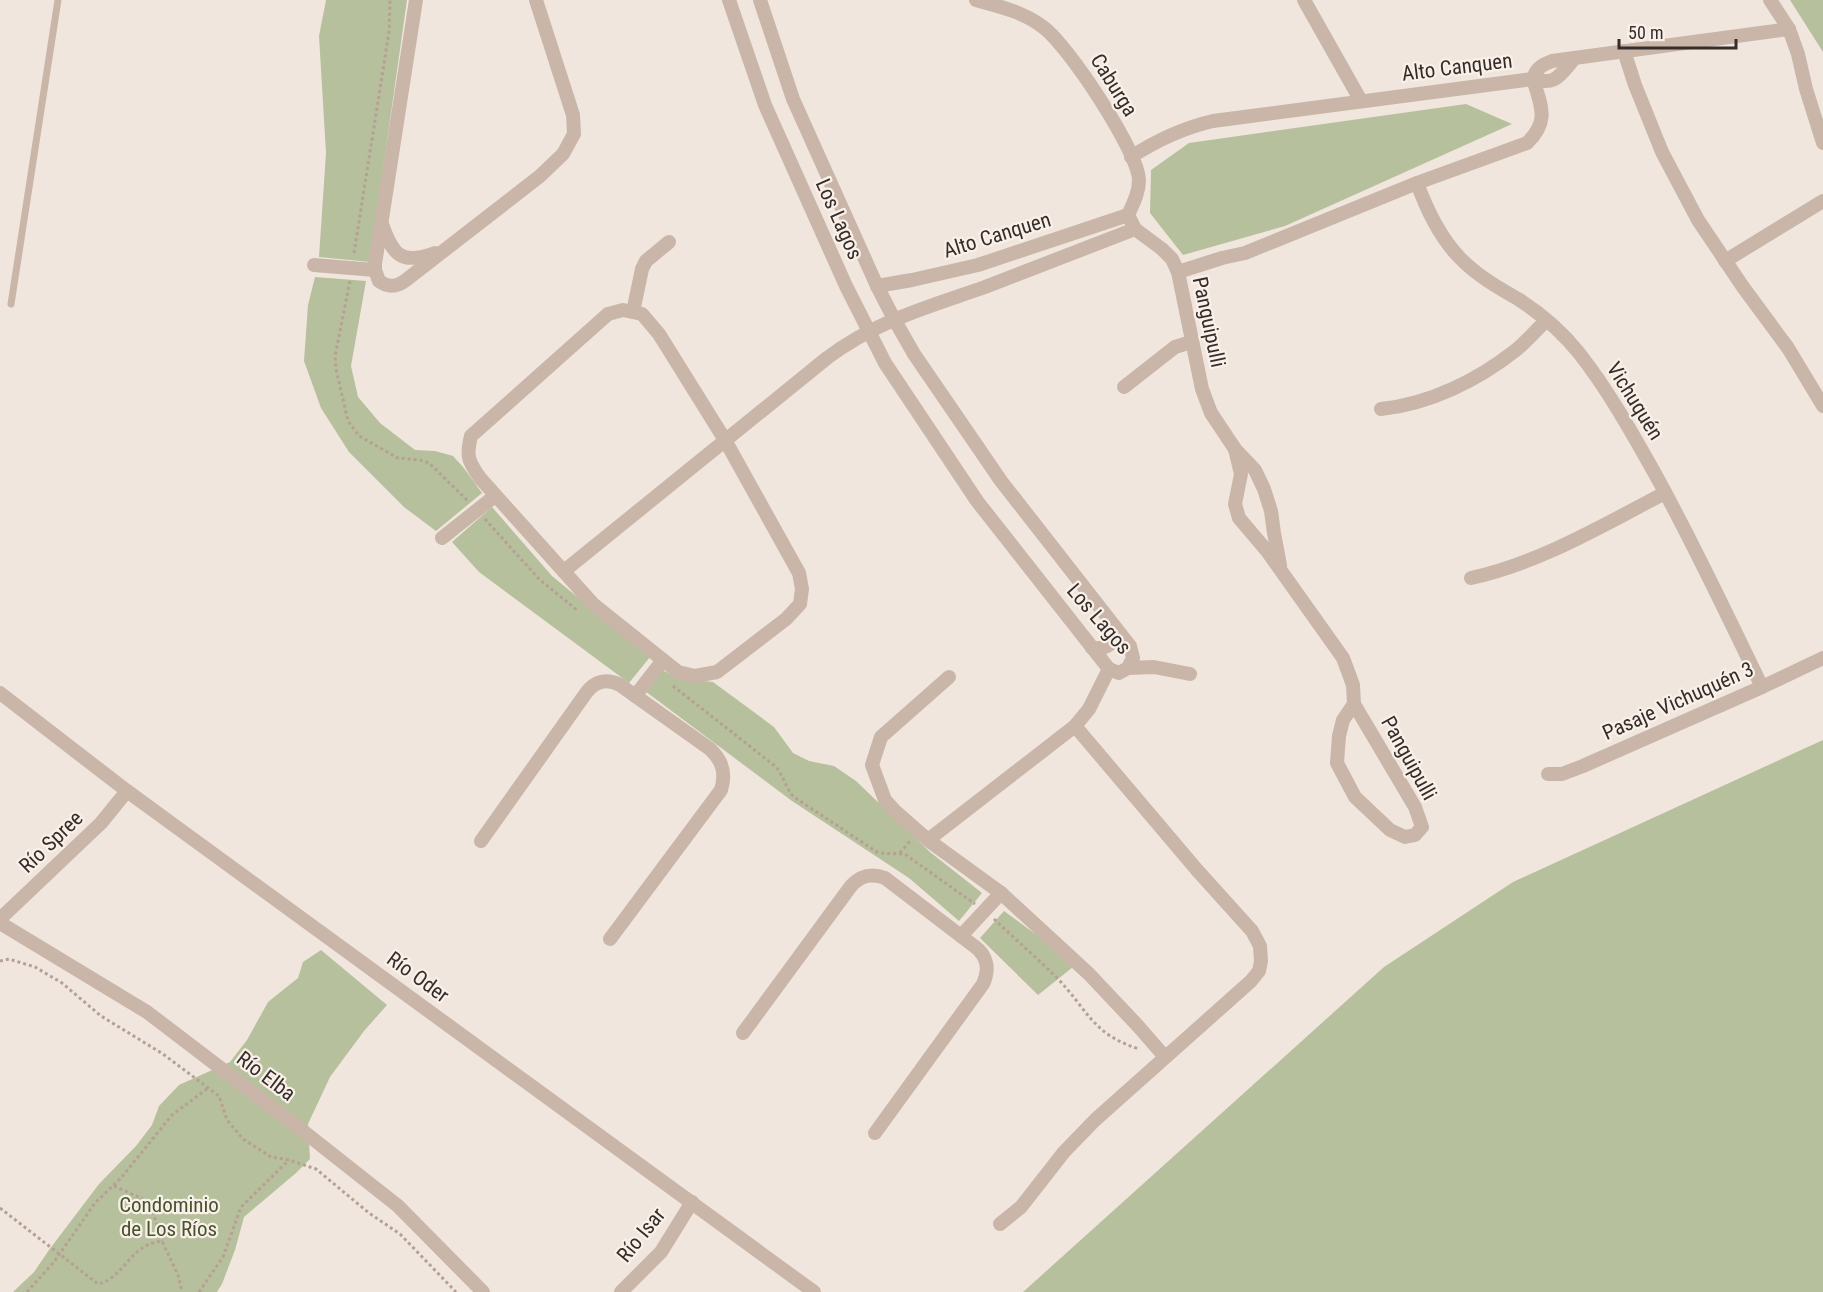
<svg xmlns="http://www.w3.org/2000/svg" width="1823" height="1292" font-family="'Roboto Condensed',sans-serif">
<rect width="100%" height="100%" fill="#f1e6dd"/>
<g fill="#b6c09d">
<path d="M 326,0 L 407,0 L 370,262 L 319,257 L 326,153 L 319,36 Z"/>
<path d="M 1790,0 L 1823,0 L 1823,52 Z"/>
<path d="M 1466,104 L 1512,124 L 1285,226 L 1183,255 L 1150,213 L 1151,170 L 1189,143 Z"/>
<path d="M 315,277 L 366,281 L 351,366 L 358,397 L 380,423 L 415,450 L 435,451 L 453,456 L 463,467 L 482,493 L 436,531 L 404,507 L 349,452 L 321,408 L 304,361 L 308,305 Z"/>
<path d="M 492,507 L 552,576 L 650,657 L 629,683 L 479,572 L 452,542 Z"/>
<path d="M 662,670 L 678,678 L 713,682 L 774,727 L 793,753 L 809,761 L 834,766 L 856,781 L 930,852 L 982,893 L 959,921 L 909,878 L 792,801 L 645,691 Z"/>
<path d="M 1823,740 L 1823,1292 L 1023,1292 L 1384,967 L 1513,882 Z"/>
<path d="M 1004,911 L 1038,936 L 1073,967 L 1038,995 L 980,938 Z"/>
<path d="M 321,950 L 387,1005 L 364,1031 L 330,1077 L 308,1124 L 310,1159 L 296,1173 L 244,1217 L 235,1250 L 222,1284 L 217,1292 L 13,1292 L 34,1272 L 49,1250 L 99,1184 L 136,1146 L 152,1125 L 159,1106 L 179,1085 L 230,1062 L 247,1040 L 268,1002 L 298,978 L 303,962 Z"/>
</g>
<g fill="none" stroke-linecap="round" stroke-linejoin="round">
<g stroke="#b5a093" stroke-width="3" stroke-dasharray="3 3" stroke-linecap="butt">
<path d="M 354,253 L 389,32 L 390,0"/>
<path d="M 350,281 L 335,356 L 336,369 L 348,421 L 359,436 L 398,458 L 420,460 L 429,463 L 468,501"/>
<path d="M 485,519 L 539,579 L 578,611"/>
<path d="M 673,686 L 775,766 C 784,775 785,788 794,797 L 877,852 C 887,855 896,852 906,855 L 975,904"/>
<path d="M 900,853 L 910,841"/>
<path d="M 994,919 C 1014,938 1036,957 1056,977 C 1087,1008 1091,1034 1139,1049"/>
<path d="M 0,961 L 9,959 L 35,967 L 62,983 L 101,1016 L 163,1054 L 219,1096 L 227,1120 L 243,1139 L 271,1157 L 289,1160 L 316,1169 L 369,1213 L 400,1234 L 456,1292"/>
<path d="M 114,1186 L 145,1200 L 152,1209 L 162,1241"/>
<path d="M 0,1208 L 98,1284 C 125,1278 128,1245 162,1241 L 178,1275 L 182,1292"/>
<path d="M 27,1292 L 54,1262 L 95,1203 L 121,1178 L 172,1115 L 208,1088"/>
<path d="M 199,1292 L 223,1257 L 241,1207 L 289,1160"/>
</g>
<path stroke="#c9b6a9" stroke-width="7" d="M 11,304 L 58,0"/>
<g stroke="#c9b6a9" stroke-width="14">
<path d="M 416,0 L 375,264 L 375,270 L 379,281 C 389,288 397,287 406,280 L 540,176 L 563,154 L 574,134 L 573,115 L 536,0"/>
<path d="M 729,0 L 765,105 L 846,286 L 885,363 L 977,501 L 1109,669 L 1119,673 L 1128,668 L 1133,658 L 1130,646 L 1001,481 L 914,354 L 894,319 L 877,286 L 793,99 L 760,0"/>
<path d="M 976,0 C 998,6 1024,12 1043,27 C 1068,45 1138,151 1139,180 C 1139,193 1133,204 1128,215"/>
<path d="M 1304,0 L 1361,101"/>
<path d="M 1770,0 L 1789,29 L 1798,54 L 1806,89 L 1823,143"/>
<path d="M 1624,51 L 1635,85 L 1662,152 L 1698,220 L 1743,287 L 1788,348 L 1823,406"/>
<path d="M 1533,79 C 1536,68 1542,65 1552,61 L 1789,29"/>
<path d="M 1131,157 C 1157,140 1183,128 1213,121 L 1533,79 C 1556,86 1560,75 1574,59"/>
<path d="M 1417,183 C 1427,210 1439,236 1459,257 C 1476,275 1497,287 1518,299 C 1540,313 1563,333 1579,353 C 1608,390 1631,431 1654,472 C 1693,542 1727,615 1762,687"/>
<path d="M 1128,215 L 1135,229 L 1162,249 L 1172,259 L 1178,272 L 1202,389 L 1211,413 L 1235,449 L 1255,470 L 1264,489 L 1271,511 L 1274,533 L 1280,565"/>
<path d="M 382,224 C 393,256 402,265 435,253"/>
<path d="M 1725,261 L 1823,201"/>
<path d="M 314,265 L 375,270"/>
<path d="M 1178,272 L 1222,258 L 1245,253 L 1417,183 L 1527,143 C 1550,121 1541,106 1533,79"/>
<path d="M 877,286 L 912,280 L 978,265 L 1128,215"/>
<path d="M 623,310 L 642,314 L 659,334 L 725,440 L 799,573 L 802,589 L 800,604 L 786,619 L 717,672 L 695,676 L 678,672 L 593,604 L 480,478 C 468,461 466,456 471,436 L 608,314 Z"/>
<path d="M 633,312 L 642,269 L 646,261 L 669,242"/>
<path d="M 1124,387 L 1175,347 L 1191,342"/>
<path d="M 1381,409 C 1430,404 1478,380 1516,350 C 1527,341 1536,330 1546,321"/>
<path d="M 1235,449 L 1241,474 L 1235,504 L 1239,518 L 1267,551 L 1343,658 L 1353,685 L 1354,704 L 1415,807 L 1422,827 L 1415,835 L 1405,837 L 1390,830 L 1355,797 L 1337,763 L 1339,736 L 1343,720 L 1354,704"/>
<path d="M 442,538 L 495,496"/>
<path d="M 564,571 L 827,358 C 876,321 928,307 985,287 C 1035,268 1085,248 1135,229"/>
<path d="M 1471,578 C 1540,563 1603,525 1665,493"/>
<path d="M 1092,648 C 1107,650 1116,643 1115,628"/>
<path d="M 1128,668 L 1154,667 L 1190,674"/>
<path d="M 949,677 L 881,737 L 872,765 L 885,800 L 895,811 L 928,840 L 1001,893 L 1089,974 L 1138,1026 L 1165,1057"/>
<path d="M 0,693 L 127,791 L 814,1292"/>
<path d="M 635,696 L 663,660"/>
<path d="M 1548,774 L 1562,774 L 1583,766 L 1762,687 L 1823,658"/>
<path d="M 928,840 L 1075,726 L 1089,709 L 1109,669"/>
<path d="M 481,841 L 586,693 C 595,681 607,678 620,685 L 710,749 C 723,761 726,774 721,790 L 610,939"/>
<path d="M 0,919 L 101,823 L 127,791"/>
<path d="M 0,923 L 147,1012 L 303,1131 L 398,1206 L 483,1292"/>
<path d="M 961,936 L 1001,893"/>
<path d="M 743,1033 L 851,886 C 861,875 872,873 885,878 L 974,946 C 987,955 990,969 983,984 L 875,1133"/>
<path d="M 1000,1224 L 1021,1207 L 1064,1152 L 1095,1120 L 1251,981 L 1259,971 L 1261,961 L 1260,946 L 1252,931 L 1197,870 L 1075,726"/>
<path d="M 621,1292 L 661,1252 L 692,1202"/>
</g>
</g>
<g text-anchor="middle" stroke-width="4.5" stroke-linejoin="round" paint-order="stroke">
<g font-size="21" fill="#362c29" stroke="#f9f1e9">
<text transform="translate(1457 67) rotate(-7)" y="7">Alto Canquen</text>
<text transform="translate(1114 85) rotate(58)" y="7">Caburga</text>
<text transform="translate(839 219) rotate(66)" y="7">Los Lagos</text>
<text transform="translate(997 235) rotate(-17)" y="7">Alto Canquen</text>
<text transform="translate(1209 322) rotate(78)" y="7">Panguipulli</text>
<text transform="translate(1635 401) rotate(58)" y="7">Vichuquén</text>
<text transform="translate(1099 619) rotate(49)" y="7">Los Lagos</text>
<text transform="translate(1678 701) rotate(-24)" y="7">Pasaje Vichuquén 3</text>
<text transform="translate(1409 758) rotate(61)" y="7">Panguipulli</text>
<text transform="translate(51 842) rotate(-44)" y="7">Río Spree</text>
<text transform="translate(418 977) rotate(36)" y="7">Río Oder</text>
<text transform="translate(266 1076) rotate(37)" y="7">Río Elba</text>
<text transform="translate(641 1235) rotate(-51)" y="7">Río Isar</text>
</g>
<g font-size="21" fill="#48532d" stroke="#f9f1e9">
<text x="169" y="1212">Condominio<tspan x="169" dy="24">de Los Ríos</tspan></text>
</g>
</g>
<path d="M1619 39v9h117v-9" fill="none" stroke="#362c29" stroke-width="3"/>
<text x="1628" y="39" font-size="18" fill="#362c29" stroke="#f9f1e9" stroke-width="4.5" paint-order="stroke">50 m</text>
</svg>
